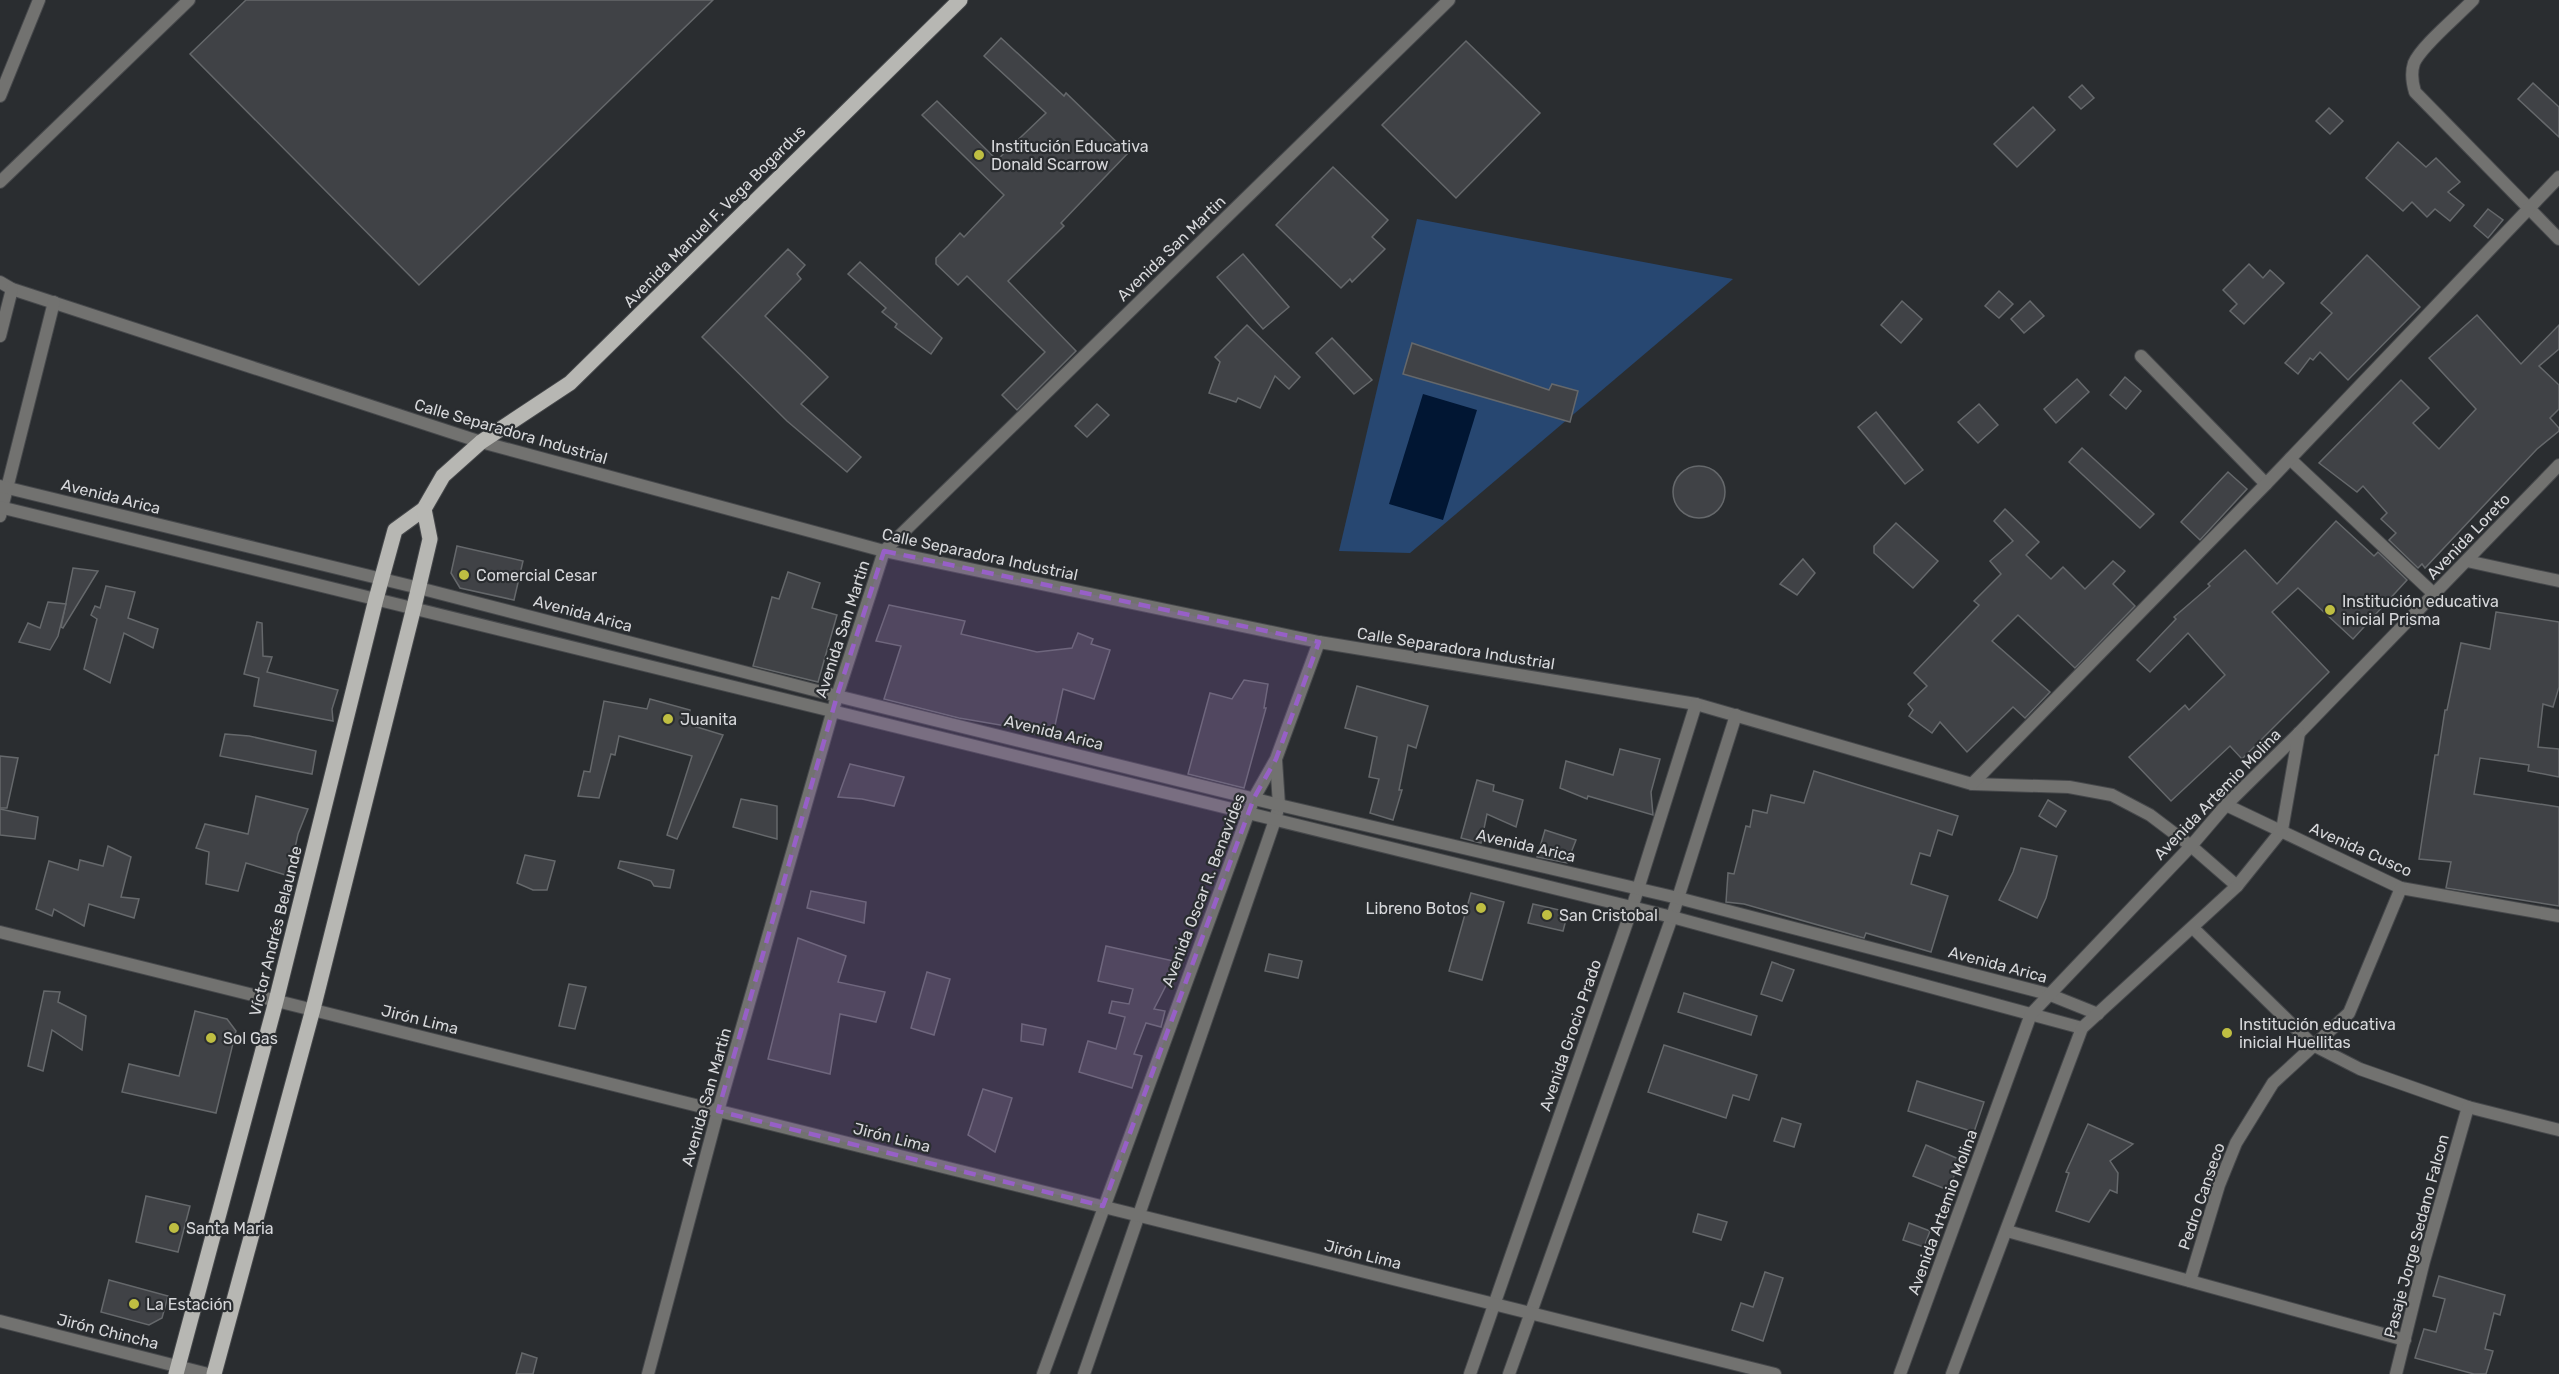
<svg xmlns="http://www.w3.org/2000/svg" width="2559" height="1374" font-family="Rubik,sans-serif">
<rect width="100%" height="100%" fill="#2a2d30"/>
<path fill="#274771" d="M 1417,219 L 1733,279 L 1410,553 L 1339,551 Z"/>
<path fill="#011633" d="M 1423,394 L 1477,410 L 1443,520 L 1389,504 Z"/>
<g fill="#404246" stroke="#65686b" stroke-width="1.5">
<path d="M 246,0 L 713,0 L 419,285 L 190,54 Z"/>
<path d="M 1001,38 L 1064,96 L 1066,93 L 1128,153 L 1061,223 L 1064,226 L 1008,281 L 1076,351 L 1017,410 L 1002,395 L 1045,352 L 967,276 L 958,285 L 936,264 L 936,258 L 948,246 L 960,233 L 964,237 L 1004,195 L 922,115 L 937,101 L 997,160 L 1046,113 L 984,56 Z"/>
<path d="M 1466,41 L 1540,113 L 1456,198 L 1382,125 Z"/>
<path d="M 2533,83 L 2559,107 L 2559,137 L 2518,99 Z"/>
<path d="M 2082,85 L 2094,98 L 2081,109 L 2069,97 Z"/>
<path d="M 2033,107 L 2055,130 L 2017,167 L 1994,144 Z"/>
<path d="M 2329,108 L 2343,121 L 2330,134 L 2316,121 Z"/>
<path d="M 2398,142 L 2426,167 L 2436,158 L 2460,182 L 2448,192 L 2464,205 L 2450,221 L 2435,209 L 2427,217 L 2412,202 L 2403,211 L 2366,178 Z"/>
<path d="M 1333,167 L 1388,220 L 1372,237 L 1385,249 L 1352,282 L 1350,279 L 1341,288 L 1276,225 Z"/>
<path d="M 2488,209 L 2503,220 L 2488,238 L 2474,226 Z"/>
<path d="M 788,249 L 805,265 L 797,274 L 801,279 L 765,316 L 828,377 L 801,404 L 861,457 L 847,472 L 787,421 L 702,337 Z"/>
<path d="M 1243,254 L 1289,307 L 1263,329 L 1217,277 Z"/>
<path d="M 2367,255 L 2420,307 L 2348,380 L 2320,352 L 2313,360 L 2310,358 L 2298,374 L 2285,363 L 2332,313 L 2321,303 Z"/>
<path d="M 860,262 L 942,338 L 931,354 L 895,327 L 897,324 L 882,312 L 886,308 L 848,274 Z"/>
<path d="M 2249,264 L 2263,278 L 2270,270 L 2284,283 L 2244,324 L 2230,311 L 2237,304 L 2223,290 Z"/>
<path d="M 1999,291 L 2013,304 L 1999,318 L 1985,306 Z"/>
<path d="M 1902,301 L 1922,319 L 1901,343 L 1881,325 Z"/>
<path d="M 2030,301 L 2044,316 L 2024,333 L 2011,319 Z"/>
<path d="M 2477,315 L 2521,364 L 2559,325 L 2559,349 L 2539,366 L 2559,385 L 2559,409 L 2550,418 L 2559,428 L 2559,431 L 2537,449 L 2425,568 L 2422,564 L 2418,568 L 2389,540 L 2396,533 L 2381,519 L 2387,513 L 2363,486 L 2357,492 L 2319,463 L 2401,380 L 2429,408 L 2413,423 L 2439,449 L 2476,409 L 2429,358 Z"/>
<path d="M 1247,325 L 1300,377 L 1289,389 L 1275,376 L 1260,408 L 1238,398 L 1236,402 L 1209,393 L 1220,362 L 1215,357 Z"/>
<path d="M 1332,338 L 1372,380 L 1354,394 L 1316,353 Z"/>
<path d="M 1412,343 L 1549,390 L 1552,384 L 1578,391 L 1570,422 L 1403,374 Z"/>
<path d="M 2125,377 L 2141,391 L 2126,409 L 2110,395 Z"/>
<path d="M 2077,379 L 2089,392 L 2056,423 L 2044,409 Z"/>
<path d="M 1097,404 L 1109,415 L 1087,437 L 1075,426 Z"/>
<path d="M 1979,404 L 1998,425 L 1978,443 L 1958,422 Z"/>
<path d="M 1876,412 L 1923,470 L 1905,484 L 1858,427 Z"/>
<path d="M 2082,448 L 2154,514 L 2140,528 L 2069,462 Z"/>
<circle cx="1699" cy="492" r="26"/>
<path d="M 2228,472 L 2247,489 L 2200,540 L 2181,522 Z"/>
<path d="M 2005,509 L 2039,542 L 2026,555 L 2051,579 L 2063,567 L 2085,589 L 2113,561 L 2125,571 L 2113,584 L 2135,606 L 2075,668 L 2018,615 L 1992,641 L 2050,692 L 2025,718 L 2013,707 L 1967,752 L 1940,722 L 1932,733 L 1909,716 L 1913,710 L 1908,704 L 1927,686 L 1914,673 L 1979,605 L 1974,601 L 2001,574 L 1990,561 L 2013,541 L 1994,521 Z"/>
<path d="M 2336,521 L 2374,556 L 2378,552 L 2407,580 L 2353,639 L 2298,588 L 2272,612 L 2329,672 L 2242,759 L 2230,746 L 2171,801 L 2129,757 L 2185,705 L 2189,710 L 2225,675 L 2188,633 L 2150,672 L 2137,660 L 2176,619 L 2174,617 L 2210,586 L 2208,584 L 2245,550 L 2277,584 Z"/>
<path d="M 1896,523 L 1938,561 L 1913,588 L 1874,553 L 1874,546 Z"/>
<path d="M 457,546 L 523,561 L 514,600 L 460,588 L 451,573 Z"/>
<path d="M 1803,559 L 1815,573 L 1797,595 L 1780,584 Z"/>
<path d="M 73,568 L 98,571 L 63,628 L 61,627 Z"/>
<path d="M 788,572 L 820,583 L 812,608 L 837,615 L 818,682 L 753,666 L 772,597 L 779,599 Z"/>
<path d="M 106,586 L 135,592 L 128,618 L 158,629 L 153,648 L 124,633 L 110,683 L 84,669 L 97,619 L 91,615 L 95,606 L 100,608 Z"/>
<path d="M 48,602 L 66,604 L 58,636 L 50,650 L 19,642 L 28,623 L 40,628 Z"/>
<path d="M 889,605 L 965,621 L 961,634 L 1037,652 L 1072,648 L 1078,633 L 1093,639 L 1091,644 L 1110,650 L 1094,699 L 1063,689 L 1052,739 L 1018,728 L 959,718 L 884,699 L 901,646 L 876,641 Z"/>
<path d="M 2496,612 L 2559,622 L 2559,687 L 2553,707 L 2543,704 L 2538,747 L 2559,749 L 2559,777 L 2528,771 L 2529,765 L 2480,758 L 2474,794 L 2559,807 L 2559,906 L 2446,888 L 2451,862 L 2419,859 L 2435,755 L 2438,755 L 2445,710 L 2447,710 L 2461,643 L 2490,649 Z"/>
<path d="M 257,622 L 262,623 L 263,656 L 272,657 L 267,672 L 338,690 L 332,709 L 333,721 L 254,706 L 259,678 L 244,674 Z"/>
<path d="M 1244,680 L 1268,684 L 1264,708 L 1266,708 L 1244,788 L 1188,774 L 1210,693 L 1232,699 Z"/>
<path d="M 1357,686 L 1428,706 L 1416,748 L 1408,745 L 1399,790 L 1402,790 L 1393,820 L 1370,813 L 1379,779 L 1369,777 L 1377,737 L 1345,728 Z"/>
<path d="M 650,699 L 690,710 L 687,724 L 723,735 L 677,839 L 667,835 L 692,756 L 619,736 L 615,755 L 611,754 L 599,798 L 578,796 L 584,771 L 590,772 L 604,701 L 647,709 Z"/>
<path d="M 225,734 L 249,736 L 316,751 L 312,774 L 220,756 Z"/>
<path d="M 1620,749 L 1660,759 L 1651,792 L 1653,815 L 1588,796 L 1587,799 L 1560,788 L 1566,761 L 1613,775 Z"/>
<path d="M 0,756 L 18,758 L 7,808 L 0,808 Z"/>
<path d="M 850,764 L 904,777 L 894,806 L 862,799 L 838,797 Z"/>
<path d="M 1814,771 L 1958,816 L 1952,835 L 1938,830 L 1930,856 L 1920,853 L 1911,884 L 1948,896 L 1931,952 L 1866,933 L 1864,938 L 1744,904 L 1726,902 L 1728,873 L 1734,874 L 1746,826 L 1750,827 L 1753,810 L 1767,813 L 1771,795 L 1804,803 Z"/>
<path d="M 1477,780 L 1494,785 L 1493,791 L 1523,800 L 1516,827 L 1487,814 L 1481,843 L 1461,838 Z"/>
<path d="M 256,796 L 308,809 L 298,834 L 289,876 L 246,863 L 238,891 L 206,884 L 209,852 L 196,848 L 205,824 L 248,834 Z"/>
<path d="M 741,799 L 777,806 L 777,839 L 733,827 Z"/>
<path d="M 2048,800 L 2066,811 L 2056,827 L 2039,816 Z"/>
<path d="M 0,809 L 38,817 L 35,839 L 0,835 Z"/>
<path d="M 1545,830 L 1576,840 L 1567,863 L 1537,857 Z"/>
<path d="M 108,846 L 131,857 L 121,897 L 139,899 L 134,918 L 89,904 L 84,926 L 54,909 L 52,916 L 36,909 L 49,861 L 78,870 L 80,860 L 103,866 Z"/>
<path d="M 2021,848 L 2057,856 L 2046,898 L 2037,918 L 1999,900 L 2013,872 Z"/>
<path d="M 525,855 L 555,861 L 547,890 L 533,890 L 517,883 Z"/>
<path d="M 620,861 L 674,870 L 670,888 L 654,886 L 651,881 L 618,868 Z"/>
<path d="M 811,891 L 866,902 L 864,923 L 807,908 Z"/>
<path d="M 1471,893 L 1504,902 L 1482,980 L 1449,971 Z"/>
<path d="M 1533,904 L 1568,912 L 1563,931 L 1528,923 Z"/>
<path d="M 798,938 L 846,956 L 838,982 L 885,992 L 876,1022 L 840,1014 L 830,1074 L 768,1059 Z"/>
<path d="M 1106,946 L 1178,962 L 1154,1009 L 1165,1011 L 1161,1027 L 1146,1023 L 1134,1054 L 1142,1056 L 1132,1088 L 1079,1072 L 1088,1041 L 1116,1049 L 1125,1017 L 1109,1013 L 1112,1001 L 1129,1004 L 1133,989 L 1098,981 Z"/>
<path d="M 1269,954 L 1302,961 L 1298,978 L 1265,971 Z"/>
<path d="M 1772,962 L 1794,970 L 1782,1001 L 1761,994 Z"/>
<path d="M 927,972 L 950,979 L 934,1035 L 911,1028 Z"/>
<path d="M 569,984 L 586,987 L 575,1029 L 559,1026 Z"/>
<path d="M 44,991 L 60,992 L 58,1002 L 86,1016 L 82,1050 L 52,1030 L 43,1071 L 28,1066 Z"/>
<path d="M 1684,993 L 1757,1016 L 1751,1035 L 1678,1012 Z"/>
<path d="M 195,1011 L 227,1019 L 236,1031 L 216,1113 L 122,1092 L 129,1064 L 179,1076 Z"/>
<path d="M 1022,1024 L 1046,1029 L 1043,1045 L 1021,1041 Z"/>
<path d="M 1664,1045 L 1757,1075 L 1749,1100 L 1733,1095 L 1726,1118 L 1648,1092 Z"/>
<path d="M 1917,1081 L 1984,1102 L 1974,1132 L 1908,1111 Z"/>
<path d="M 983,1089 L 1012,1098 L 995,1152 L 968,1135 Z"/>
<path d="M 1782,1118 L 1801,1124 L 1794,1147 L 1774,1141 Z"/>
<path d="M 2088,1124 L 2133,1144 L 2110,1161 L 2118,1173 L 2117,1193 L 2110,1190 L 2089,1222 L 2056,1211 L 2069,1173 L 2066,1172 Z"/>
<path d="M 1926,1145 L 1961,1160 L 1948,1190 L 1913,1176 Z"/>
<path d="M 146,1196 L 190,1206 L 178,1252 L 136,1242 Z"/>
<path d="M 1698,1214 L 1727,1222 L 1721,1240 L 1693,1232 Z"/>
<path d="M 1909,1223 L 1930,1231 L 1924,1247 L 1903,1240 Z"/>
<path d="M 1765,1272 L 1783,1278 L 1763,1341 L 1732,1330 L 1741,1303 L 1753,1307 Z"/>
<path d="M 2439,1276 L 2505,1295 L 2500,1315 L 2494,1313 L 2485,1349 L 2493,1351 L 2486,1374 L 2474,1374 L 2415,1358 L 2424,1329 L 2436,1332 L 2445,1299 L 2433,1296 Z"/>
<path d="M 109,1280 L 168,1296 L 162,1318 L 149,1325 L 101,1312 Z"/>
<path d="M 522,1353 L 537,1358 L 533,1374 L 516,1374 Z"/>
</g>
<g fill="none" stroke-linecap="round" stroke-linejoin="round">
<g stroke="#46484b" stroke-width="14">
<g id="minor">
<path d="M 2473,0 C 2459,15 2421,46 2414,63 C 2411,72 2412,82 2415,92 L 2559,239"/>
<path d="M 0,96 L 39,0"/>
<path d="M 0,182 L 189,0"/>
<path d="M 0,282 L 12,289 L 481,442 L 884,551 L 1319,642 L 1696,704 L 1972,784 L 2069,787 L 2112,795 L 2150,815 L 2191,846 L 2237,886"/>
<path d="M 0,336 L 12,289"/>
<path d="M 2141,356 L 2266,484"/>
<path d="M 2290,459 L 2435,595"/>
<path d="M 0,516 L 54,302"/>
<path d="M 2467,561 L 2559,581"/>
<path d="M 2299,733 L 2559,465"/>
<path d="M 1972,784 L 2266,484 L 2559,177"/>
<path d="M 2226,805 L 2401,888 L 2559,916"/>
<path d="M 2193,928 L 2313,1045 L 2360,1069 L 2468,1107 L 2559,1130"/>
<path d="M 2007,1231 L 2405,1340"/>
<path d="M 2190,1281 L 2219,1185 L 2236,1143 L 2273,1083 L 2349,1013 L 2401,888"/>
<path d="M 0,1321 L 208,1374"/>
<path d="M 648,1374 L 718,1111 L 837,696 L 884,551 L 1449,0"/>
<path d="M 1043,1374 L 1254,798 L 1276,759 L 1319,642"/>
<path d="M 1084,1374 L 1275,820 L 1279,805 L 1276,760"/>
<path d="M 1470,1374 L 1632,908 L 1696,704"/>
<path d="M 1509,1374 L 1672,917 L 1736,715"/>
<path d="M 2396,1374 L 2424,1261 L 2468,1107"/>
</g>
</g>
<g stroke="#46484b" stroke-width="14">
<g id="tertiary">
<path d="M 0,486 L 419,588 L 837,696 L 1279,805 L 1678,898 L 2048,994 L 2098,1014"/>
<path d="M 0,507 L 1672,917 L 2082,1028"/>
<path d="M 0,932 L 1775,1374"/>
<path d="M 1900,1374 L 2031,1014 L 2191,846 L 2226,805 L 2299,733"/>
<path d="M 1952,1374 L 2082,1028 L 2237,886 L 2282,830 L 2299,733"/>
</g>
</g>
<g stroke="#46484b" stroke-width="17">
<g id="primary">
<path d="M 176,1374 L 276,1001 L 376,599 L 395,530 L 424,509 L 443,476 L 481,442 L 570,383 L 960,0"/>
<path d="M 214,1374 L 313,1009 L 414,607 L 430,539 L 424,509"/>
</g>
</g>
<use href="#minor" stroke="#727270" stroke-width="12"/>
<use href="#tertiary" stroke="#727270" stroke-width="12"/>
<use href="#primary" stroke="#b7b7b3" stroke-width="15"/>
</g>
<path fill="#9760c7" fill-opacity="0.2" stroke="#9760c7" stroke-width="4.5" stroke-dasharray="12 8" stroke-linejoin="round" d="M 884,551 L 1319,642 L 1276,759 L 1254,798 L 1103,1206 L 718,1111 L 837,696 Z"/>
<g fill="#bfbe42" stroke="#2a2d30" stroke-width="2">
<circle cx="979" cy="155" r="6"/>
<circle cx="464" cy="575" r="6"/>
<circle cx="2330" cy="610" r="6"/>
<circle cx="668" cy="719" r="6"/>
<circle cx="1481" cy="908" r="6"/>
<circle cx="1547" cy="915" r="6"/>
<circle cx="2227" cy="1033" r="6"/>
<circle cx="211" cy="1038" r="6"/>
<circle cx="174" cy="1228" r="6"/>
<circle cx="134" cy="1304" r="6"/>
</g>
<g text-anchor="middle" stroke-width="4.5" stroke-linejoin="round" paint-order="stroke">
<g font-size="16" fill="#d7d8db" stroke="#2a2d30" text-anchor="start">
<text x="991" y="152">Institución Educativa<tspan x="991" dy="18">Donald Scarrow</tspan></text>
<text x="476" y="581">Comercial Cesar</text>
<text x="2342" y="607">Institución educativa<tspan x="2342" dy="18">inicial Prisma</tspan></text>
<text x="680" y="725">Juanita</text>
<text x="1469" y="914" text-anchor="end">Libreno Botos</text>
<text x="1559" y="921">San Cristobal</text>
<text x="2239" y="1030">Institución educativa<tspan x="2239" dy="18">inicial Huellitas</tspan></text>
<text x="223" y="1044">Sol Gas</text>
<text x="186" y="1234">Santa Maria</text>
<text x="146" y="1310">La Estación</text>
</g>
<g font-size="16" fill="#d7d8db" stroke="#2a2d30">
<text transform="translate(714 216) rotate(-45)" y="6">Avenida Manuel F. Vega Bogardus</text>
<text transform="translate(1171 248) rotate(-44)" y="6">Avenida San Martin</text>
<text transform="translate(511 431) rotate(16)" y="6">Calle Separadora Industrial</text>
<text transform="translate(111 496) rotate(14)" y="6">Avenida Arica</text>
<text transform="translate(2468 536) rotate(-46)" y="6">Avenida Loreto</text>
<text transform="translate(980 554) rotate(12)" y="6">Calle Separadora Industrial</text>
<text transform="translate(583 613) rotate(15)" y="6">Avenida Arica</text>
<text transform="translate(842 629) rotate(-72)" y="6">Avenida San Martin</text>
<text transform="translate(1456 648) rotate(9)" y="6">Calle Separadora Industrial</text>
<text transform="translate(1054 732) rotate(14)" y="6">Avenida Arica</text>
<text transform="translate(2217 794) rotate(-46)" y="6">Avenida Artemio Molina</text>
<text transform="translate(1526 845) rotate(13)" y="6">Avenida Arica</text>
<text transform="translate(2361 849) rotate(24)" y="6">Avenida Cusco</text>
<text transform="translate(1203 890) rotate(-69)" y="6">Avenida Oscar R. Benavides</text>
<text transform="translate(275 931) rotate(-76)" y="6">Víctor Andrés Belaunde</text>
<text transform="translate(1998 964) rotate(15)" y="6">Avenida Arica</text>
<text transform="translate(420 1019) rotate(14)" y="6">Jirón Lima</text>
<text transform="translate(1570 1035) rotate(-71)" y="6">Avenida Grocio Prado</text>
<text transform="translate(706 1097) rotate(-74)" y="6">Avenida San Martin</text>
<text transform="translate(892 1137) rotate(14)" y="6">Jirón Lima</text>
<text transform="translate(2201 1196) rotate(-71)" y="6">Pedro Canseco</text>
<text transform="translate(1942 1212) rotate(-70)" y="6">Avenida Artemio Molina</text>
<text transform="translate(2416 1236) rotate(-75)" y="6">Pasaje Jorge Sedano Falcon</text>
<text transform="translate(1363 1254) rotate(14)" y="6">Jirón Lima</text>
<text transform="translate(108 1331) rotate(14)" y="6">Jirón Chincha</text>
</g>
</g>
</svg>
